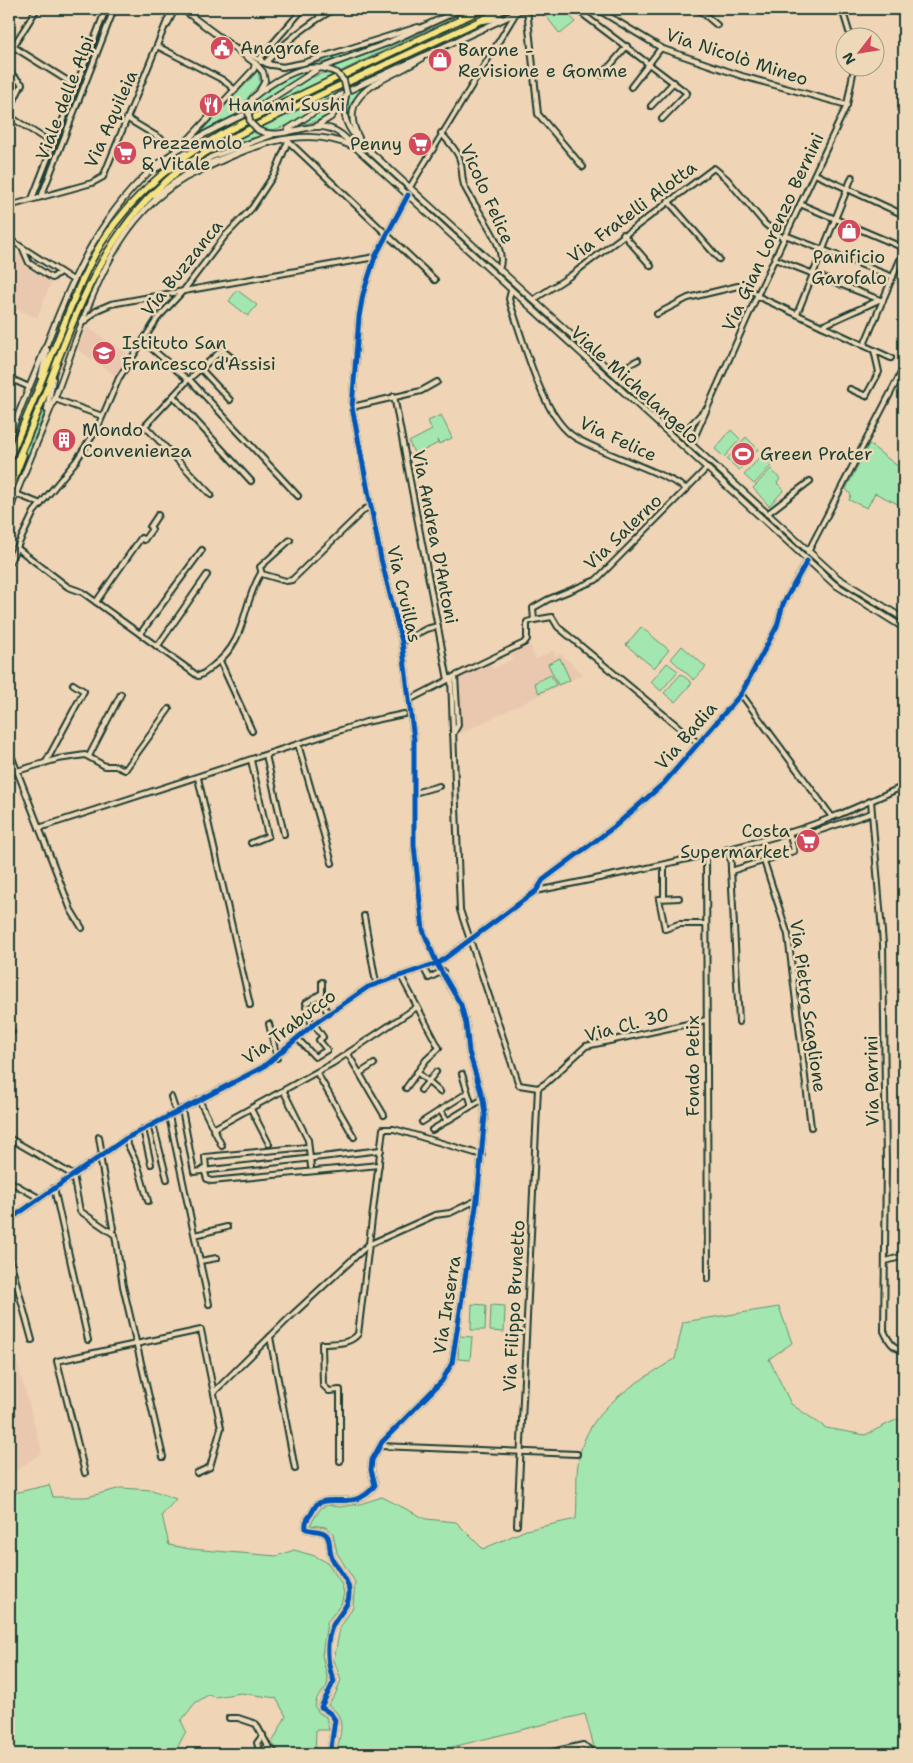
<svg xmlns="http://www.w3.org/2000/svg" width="913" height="1763" font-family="'Shantell Sans',sans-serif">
<rect width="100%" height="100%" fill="#efd4b6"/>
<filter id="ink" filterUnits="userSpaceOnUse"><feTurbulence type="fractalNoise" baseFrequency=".02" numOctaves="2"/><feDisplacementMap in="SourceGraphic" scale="10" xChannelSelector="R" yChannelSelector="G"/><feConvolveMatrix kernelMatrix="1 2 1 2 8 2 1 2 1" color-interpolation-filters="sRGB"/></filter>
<g filter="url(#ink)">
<g fill="#eac8af">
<path d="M 20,252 L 25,266 L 51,283 L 37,318 L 16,309 L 14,315 L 9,312 L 9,269 Z"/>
<path d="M 87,327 L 131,356 L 117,377 L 77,349 Z"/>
<path d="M 529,643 L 536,659 L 553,650 L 556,656 L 561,654 L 583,674 L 460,734 L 458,679 L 460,677 L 489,662 L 493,669 L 513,659 L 510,652 L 523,646 L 528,647 Z"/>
<path d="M 9,1332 L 42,1452 L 9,1476 Z"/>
</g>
<g fill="#a4e6b0" stroke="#629272">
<path d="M 467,9 L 470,9 L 341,71 L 331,67 L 407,37 Z"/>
<path d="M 545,9 L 565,9 L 575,22 L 560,34 L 542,11 Z"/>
<path d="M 399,36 L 339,60 L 309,64 L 395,36 Z"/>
<path d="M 258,71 L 260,83 L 248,97 L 243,112 L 198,135 Z"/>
<path d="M 307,71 L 308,73 L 272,97 L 252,108 C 257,92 291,73 307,71 Z"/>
<path d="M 323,73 L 333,75 L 252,114 L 306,80 Z"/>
<path d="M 378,79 C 357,90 348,104 351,127 L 347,109 L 350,92 Z"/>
<path d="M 342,89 L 291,124 L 273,130 L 261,128 Z"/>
<path d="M 341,96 C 335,115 321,121 303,124 L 323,107 Z"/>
<path d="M 253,132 L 262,136 L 206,158 Z"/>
<path d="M 237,290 L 257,305 L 248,316 L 229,301 Z"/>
<path d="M 46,403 L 47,406 L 9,504 L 9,495 Z"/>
<path d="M 441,415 L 452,438 L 439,444 L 437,440 L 438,443 L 415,455 L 409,442 L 432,430 L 428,421 Z"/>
<path d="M 731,430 L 740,439 L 724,457 L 715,449 Z"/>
<path d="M 746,437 L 758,449 L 739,470 L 727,459 Z"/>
<path d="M 869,444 L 904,471 L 904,507 L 875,493 L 867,508 L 849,500 L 851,495 L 846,489 Z"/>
<path d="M 761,456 L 772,465 L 754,484 L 744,475 Z"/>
<path d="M 771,469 L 780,479 L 777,483 L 784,490 L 769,506 L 753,488 Z"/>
<path d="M 641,627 L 669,650 L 654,668 L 626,645 Z"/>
<path d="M 682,646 L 706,667 L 694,680 L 671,659 Z"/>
<path d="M 560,658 L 570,680 L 558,685 L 548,664 Z"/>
<path d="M 667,663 L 678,671 L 661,691 L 651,682 Z"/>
<path d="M 681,674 L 692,683 L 675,702 L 664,693 Z"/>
<path d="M 551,675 L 556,685 L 539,693 L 534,683 Z"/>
<path d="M 472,1304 L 486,1305 L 485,1330 L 471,1330 Z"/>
<path d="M 491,1305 L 505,1306 L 504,1332 L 490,1331 Z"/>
<path d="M 779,1307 L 792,1343 L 769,1359 L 791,1404 L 826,1428 L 865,1435 L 904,1416 L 904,1754 L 596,1754 L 585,1714 L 424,1754 L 336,1754 C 340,1735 348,1717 328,1705 L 335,1695 L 341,1680 L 334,1660 L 340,1628 L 353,1607 L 355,1582 L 337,1553 L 333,1533 L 326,1527 L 310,1525 L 321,1508 L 327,1505 L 340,1507 L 360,1504 L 382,1497 L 426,1519 L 456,1522 L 483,1549 L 526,1530 L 576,1519 C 578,1499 575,1477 579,1458 C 588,1408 637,1382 675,1359 L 683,1322 Z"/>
<path d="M 459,1336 L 472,1337 L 470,1360 L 458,1359 Z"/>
<path d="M 49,1485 L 53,1497 L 87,1497 L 121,1488 L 152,1490 L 176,1499 L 162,1515 L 169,1545 L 190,1549 L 277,1556 L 294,1550 L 315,1556 L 328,1563 L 341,1583 L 344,1593 L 341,1604 L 327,1622 L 322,1655 L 328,1681 L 326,1688 L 317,1698 L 315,1707 L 319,1713 L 326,1717 L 329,1730 L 316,1730 L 315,1754 L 282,1754 L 272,1743 L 286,1716 L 276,1698 L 241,1693 L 215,1697 L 208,1695 L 195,1703 L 181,1721 L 186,1731 L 174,1754 L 9,1754 L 9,1494 Z"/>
</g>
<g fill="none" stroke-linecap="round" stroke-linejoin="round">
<g stroke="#1f3d34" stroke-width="8">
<g id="minor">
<path d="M 527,9 L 538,114 L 583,167"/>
<path d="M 576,9 L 687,93 L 662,119"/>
<path d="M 597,9 L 663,49 L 742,76 L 847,105"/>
<path d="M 698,9 L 717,25"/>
<path d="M 842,9 L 851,38"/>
<path d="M 844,13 L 855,9"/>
<path d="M 319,18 L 320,9"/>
<path d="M 167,25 L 175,9"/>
<path d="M 9,44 L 76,86"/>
<path d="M 157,46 L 223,80 L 235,90"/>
<path d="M 239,49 L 267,64 L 283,67"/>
<path d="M 9,53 L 37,9"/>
<path d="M 261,62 L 261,57 L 303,9"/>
<path d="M 270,65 L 267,61 C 286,41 310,23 334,9"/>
<path d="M 282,67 L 303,63 L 418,27"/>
<path d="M 9,72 L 22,84 L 9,111"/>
<path d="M 602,75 L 627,46"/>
<path d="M 631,87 L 661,48"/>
<path d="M 651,106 L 674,82"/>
<path d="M 9,116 L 53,144"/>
<path d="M 128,119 L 178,149"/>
<path d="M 441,133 C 447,140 454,147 458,155 C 463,164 461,175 464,185 C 472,206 510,247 499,269"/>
<path d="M 288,141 L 435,280"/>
<path d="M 815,174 L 904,215"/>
<path d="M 410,187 L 516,13"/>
<path d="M 41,197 L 114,9"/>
<path d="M 32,199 L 106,9"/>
<path d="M 668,201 L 719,259"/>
<path d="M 800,204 L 904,248"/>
<path d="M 9,206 L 92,183 L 103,177 L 172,9"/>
<path d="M 623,234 L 651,266"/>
<path d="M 785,235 L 893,277"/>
<path d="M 9,239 L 73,280"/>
<path d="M 23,249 L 29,263 L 52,278 L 60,272"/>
<path d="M 775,259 L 883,301"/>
<path d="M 511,291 L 509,299 L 511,306 C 524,341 542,418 576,438 C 612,458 652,467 687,489"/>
<path d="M 757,296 L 891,358"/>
<path d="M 533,300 L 570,276 L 714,168 L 727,179 L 765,224 L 784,239"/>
<path d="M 657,314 L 688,298 L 738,286 L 758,294"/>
<path d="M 797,314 L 852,177"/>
<path d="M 84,322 L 97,310 L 111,304 L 375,257"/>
<path d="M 822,326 L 879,300"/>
<path d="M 143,341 L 188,380 L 222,350 L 241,365"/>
<path d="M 864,345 L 904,250"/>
<path d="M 200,368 L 230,400"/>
<path d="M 614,373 L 638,360"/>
<path d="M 9,378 L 29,387"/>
<path d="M 189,379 L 298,496"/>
<path d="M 188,380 L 145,426 L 211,495"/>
<path d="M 850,389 L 866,396 L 879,372 L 874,350"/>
<path d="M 394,396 L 448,680 L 451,678"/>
<path d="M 174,397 L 251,481"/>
<path d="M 55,399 L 102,416"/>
<path d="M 352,407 L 421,391 L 437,382"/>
<path d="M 681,435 L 705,410"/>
<path d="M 691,445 L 757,296 L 847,105 L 854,68"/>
<path d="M 16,494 L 41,504"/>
<path d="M 767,514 L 810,481"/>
<path d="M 290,540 L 260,567 L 262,574 L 286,581 L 292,580 L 365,509 L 371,507"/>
<path d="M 17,548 L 68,587 L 82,592 L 198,676 C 204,675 209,669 214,665 C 248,640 241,605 261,573"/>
<path d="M 808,552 L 904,367"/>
<path d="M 9,564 L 34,512 L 76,461 L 97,429 L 119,378 L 157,319 L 184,290 L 225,236 L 252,208 L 275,173 L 288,141"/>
<path d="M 549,599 L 596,580 L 706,469"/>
<path d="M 96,602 L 141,538 L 144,540 L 152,529 L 150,527 L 158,515"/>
<path d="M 534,620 L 552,617 L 558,627 L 698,743"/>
<path d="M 140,634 L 202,550"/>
<path d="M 402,642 L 426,629 L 438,626"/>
<path d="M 157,647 L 207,575"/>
<path d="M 220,661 L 252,731"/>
<path d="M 451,678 L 460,910 L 519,1085 L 538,1088"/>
<path d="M 451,678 L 524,643 L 527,639 L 527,622 L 534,620 L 533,608 L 547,600"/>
<path d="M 741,694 L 832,817"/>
<path d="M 409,700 L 448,680"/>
<path d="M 453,734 L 458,725 L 455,676"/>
<path d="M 298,744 L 332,863"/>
<path d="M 9,750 L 71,910 L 82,928"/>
<path d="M 266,755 L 284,834"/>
<path d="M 89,756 L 121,694"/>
<path d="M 251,760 L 268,836 L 251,843"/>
<path d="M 46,762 L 84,691 L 73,684"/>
<path d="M 17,771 L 58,759 L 85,755 L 105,766 L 116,766 L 125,770 L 169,709"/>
<path d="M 198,778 L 250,1005"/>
<path d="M 414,793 L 439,786"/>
<path d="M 871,801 L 883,944 L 886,1164 L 884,1331 C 889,1342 893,1348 904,1351"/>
<path d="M 39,828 L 366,722 L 404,714"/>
<path d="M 791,840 L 872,813"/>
<path d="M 730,849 L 739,1022"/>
<path d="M 706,854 L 708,1279"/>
<path d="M 764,861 L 788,935 L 811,1127"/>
<path d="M 664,865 L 664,898"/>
<path d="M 731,871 L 794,851 L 789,832"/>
<path d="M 536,891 C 620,874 705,857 788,833 C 828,821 866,803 904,786"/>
<path d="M 679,898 L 659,899 L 665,929 L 679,924 L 706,924"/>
<path d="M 364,916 L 376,983"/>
<path d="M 424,969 L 429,978 L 443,971"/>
<path d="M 401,976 L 439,1048 L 426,1060 L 406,1088"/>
<path d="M 318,996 L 328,1013"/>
<path d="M 306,1003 L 322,993 L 322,982"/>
<path d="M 306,1007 L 312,1026"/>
<path d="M 269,1024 L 277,1058"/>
<path d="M 9,1031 L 12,1032"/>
<path d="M 298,1039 L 315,1057 L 327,1050 L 319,1040 L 323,1037 L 314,1024"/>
<path d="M 348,1054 L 384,1115"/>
<path d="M 417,1072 L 440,1092"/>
<path d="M 317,1073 L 354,1137"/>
<path d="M 360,1073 L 374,1064"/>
<path d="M 462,1074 L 472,1106"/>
<path d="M 538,1088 L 546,1083 L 586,1046 L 706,1020"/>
<path d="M 421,1090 L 436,1072"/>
<path d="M 284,1092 L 308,1140 L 311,1167"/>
<path d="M 171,1097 L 176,1112"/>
<path d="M 199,1100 L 222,1146"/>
<path d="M 182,1109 L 194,1172 L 381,1150"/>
<path d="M 251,1109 L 269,1144"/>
<path d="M 440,1110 L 447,1121"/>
<path d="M 169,1116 L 209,1304"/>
<path d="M 422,1122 L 467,1093"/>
<path d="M 153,1124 L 167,1179"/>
<path d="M 143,1129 L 151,1164"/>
<path d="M 213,1129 L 333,1063 L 417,1007"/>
<path d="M 432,1130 L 483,1099"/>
<path d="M 99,1137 L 102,1155"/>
<path d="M 9,1138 L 73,1175 L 80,1211 L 115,1235 L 123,1286 L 163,1457"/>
<path d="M 125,1139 L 138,1166 L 148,1201"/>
<path d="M 100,1156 L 113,1228 L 112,1231"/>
<path d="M 204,1169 L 207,1179 L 211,1181 L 379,1165"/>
<path d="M 206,1169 L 205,1157 L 308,1147"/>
<path d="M 9,1181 L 39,1198"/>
<path d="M 54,1188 L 88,1340"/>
<path d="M 9,1220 L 125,1139 L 263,1067 L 314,1024 L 368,987 L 440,962 L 536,891 L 543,880 L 614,827 L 664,783 L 741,694 L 777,626 L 783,604 L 807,561"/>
<path d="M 195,1235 L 227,1227"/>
<path d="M 9,1256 L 32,1340"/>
<path d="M 200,1261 L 217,1258"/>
<path d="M 886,1261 L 904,1256"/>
<path d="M 270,1337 L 295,1469"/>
<path d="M 214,1392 L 290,1317 L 368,1245 L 435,1215 L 450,1213 L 477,1200"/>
<path d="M 380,1446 L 577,1454"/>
<path d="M 340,1461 L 340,1390 L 329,1391 L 323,1385 L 322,1344 C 335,1343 349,1345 358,1334 L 383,1129 L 394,1129 L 482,1155"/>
<path d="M 85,1473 L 57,1361 L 201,1330 L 221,1428 L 210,1467 L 197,1473"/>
<path d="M 517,1525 L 538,1088"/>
<path d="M 229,1718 L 238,1718 L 256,1724 L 268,1746 L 258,1754"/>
<path d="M 268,1746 L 276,1754"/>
<path d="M 260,1753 L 257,1743 L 263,1735"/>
<path d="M 330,1754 L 335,1720 L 331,1714 L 321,1707 L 334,1681 C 327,1666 325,1641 333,1625 C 339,1613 350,1606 349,1592 C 349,1579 337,1569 332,1558 C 328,1551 332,1537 324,1533 C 319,1530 312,1531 306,1529 C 305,1522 307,1519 311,1514 C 313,1511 315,1506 317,1504 C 331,1494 357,1511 375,1485 L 371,1470 L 372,1460 L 382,1442 L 442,1381 L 452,1363 L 477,1200 L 485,1115 L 483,1099 L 469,1052 L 466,1024 L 461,1005 L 437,964 L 423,930 L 414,845 L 414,740 L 402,642 L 381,559 L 352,407 L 359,317 L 363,294 L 375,257 L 408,195"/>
<path d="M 543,1754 L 583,1745 L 590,1749 L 591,1754"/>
</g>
</g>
<g stroke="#1f3d34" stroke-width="8">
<g id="tertiary">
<path d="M 182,9 L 256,64 L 263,72 L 265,81 L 259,92"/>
<path d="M 509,16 L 523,9"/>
<path d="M 460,17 L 474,9"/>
<path d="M 482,21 L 501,18"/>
<path d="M 350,90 L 510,16"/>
<path d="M 346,95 C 341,116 347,129 362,144 L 838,578 L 904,619"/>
<path d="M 248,110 C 249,98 257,94 267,87 C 288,73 312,60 337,73"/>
<path d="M 252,111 L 318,69 L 385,44 L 462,9"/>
<path d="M 318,125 L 331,117 L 343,102"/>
<path d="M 288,129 L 342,94"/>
<path d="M 258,130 C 284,144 314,113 342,135 L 834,584 L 904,628"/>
<path d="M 359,138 C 333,90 391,79 421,59"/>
<path d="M 185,143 L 254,69 L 255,63"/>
<path d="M 197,168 L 248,148"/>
<path d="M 155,169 L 186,153"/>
<path d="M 155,196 L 211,157 L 272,135"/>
<path d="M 41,377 L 47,350"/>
<path d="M 47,410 L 53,378"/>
<path d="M 9,438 C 22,403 37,370 50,336 C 75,272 104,209 158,164 C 184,143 214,129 243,115"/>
<path d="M 9,512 C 24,472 42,432 57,392 C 86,315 108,222 185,178 C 237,153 297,120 354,147"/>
</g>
</g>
<g stroke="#1f3d34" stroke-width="9">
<g id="primary">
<path d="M 344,75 L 483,9"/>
<path d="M 348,82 L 505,9"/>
<path d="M 253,118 L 336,78"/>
<path d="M 257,125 L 341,85"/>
<path d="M 9,458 C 29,414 46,369 64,324 C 75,296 86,268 102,242 C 137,187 187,150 245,122"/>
<path d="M 9,477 C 59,379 78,260 163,184 C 189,160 219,144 250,129"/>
<path d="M 9,491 L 23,455"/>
</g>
</g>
<use href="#minor" stroke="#edd9b7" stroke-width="4"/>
<use href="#tertiary" stroke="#edd9b7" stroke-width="4.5"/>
<use href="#primary" stroke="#f5e382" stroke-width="5.5"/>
<g stroke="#1f3d34" stroke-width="8" stroke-linecap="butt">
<g id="tertiary-bridge">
<path d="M 337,73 L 344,81 L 347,94"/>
<path d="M 248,110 L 250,122 L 258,130"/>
</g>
</g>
<use href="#tertiary-bridge" stroke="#edd9b7" stroke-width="4.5"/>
<g stroke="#edd9b7" stroke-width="8">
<g id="cycleway">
<path d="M 9,1220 L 125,1139 L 263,1067 L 314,1024 L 368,987 L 440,962 L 536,891 L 543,880 L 614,827 L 664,783 L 741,694 L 777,626 L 783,604 L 807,561"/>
<path d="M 330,1754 L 335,1720 L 331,1714 L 321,1707 L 334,1681 C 327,1666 325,1641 333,1625 C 339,1613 350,1606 349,1592 C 349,1579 337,1569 332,1558 C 328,1551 332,1537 324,1533 C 319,1530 312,1531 306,1529 C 305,1522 307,1519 311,1514 C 313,1511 315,1506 317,1504 C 331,1494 357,1511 375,1485 L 371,1470 L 372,1460 L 382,1442 L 442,1381 L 452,1363 L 477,1200 L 485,1115 L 483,1099 L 469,1052 L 466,1024 L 461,1005 L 437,964 L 423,930 L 414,845 L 414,740 L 402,642 L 381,559 L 352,407 L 359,317 L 363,294 L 375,257 L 408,195"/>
</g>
</g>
<use href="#cycleway" stroke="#0057b8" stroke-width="5"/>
</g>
</g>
<defs>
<g id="civic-disc" transform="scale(1.25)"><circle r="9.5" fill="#d1495b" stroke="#edd9b7"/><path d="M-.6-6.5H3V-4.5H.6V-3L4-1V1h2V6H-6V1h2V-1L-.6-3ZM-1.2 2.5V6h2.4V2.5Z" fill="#fff"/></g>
<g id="shop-disc" transform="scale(1.25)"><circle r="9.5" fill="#d1495b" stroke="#edd9b7"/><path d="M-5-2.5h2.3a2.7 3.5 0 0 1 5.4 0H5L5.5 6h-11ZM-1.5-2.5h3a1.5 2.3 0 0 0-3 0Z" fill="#fff"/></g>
<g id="restaurant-disc" transform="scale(1.25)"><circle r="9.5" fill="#d1495b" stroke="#edd9b7"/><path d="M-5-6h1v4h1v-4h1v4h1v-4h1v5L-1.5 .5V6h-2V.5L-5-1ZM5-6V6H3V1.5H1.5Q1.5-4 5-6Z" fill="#fff"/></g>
<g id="supermarket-disc" transform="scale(1.25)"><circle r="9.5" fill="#d1495b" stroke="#edd9b7"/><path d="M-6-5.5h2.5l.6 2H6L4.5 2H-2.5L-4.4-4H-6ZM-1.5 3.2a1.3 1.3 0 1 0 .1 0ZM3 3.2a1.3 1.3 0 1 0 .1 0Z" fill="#fff"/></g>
<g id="school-disc" transform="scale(1.25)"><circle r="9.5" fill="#d1495b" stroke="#edd9b7"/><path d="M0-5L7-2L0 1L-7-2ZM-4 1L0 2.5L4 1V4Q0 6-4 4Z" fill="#fff"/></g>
<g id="building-disc" transform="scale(1.25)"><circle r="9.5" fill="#d1495b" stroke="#edd9b7"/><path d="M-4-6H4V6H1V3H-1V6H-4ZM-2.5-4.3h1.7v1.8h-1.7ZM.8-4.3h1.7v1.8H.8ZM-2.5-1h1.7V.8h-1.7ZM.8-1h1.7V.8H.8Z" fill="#fff"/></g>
<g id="stadium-disc" transform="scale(1.25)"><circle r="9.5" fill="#d1495b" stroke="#edd9b7"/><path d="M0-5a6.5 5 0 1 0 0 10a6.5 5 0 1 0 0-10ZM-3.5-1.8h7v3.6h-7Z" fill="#fff"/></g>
</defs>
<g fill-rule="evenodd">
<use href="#civic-disc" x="222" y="48"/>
<use href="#shop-disc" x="440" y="60"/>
<use href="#restaurant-disc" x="211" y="105"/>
<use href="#supermarket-disc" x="420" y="144"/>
<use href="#supermarket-disc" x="125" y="153"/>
<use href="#shop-disc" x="849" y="231"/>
<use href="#school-disc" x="104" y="353"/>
<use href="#building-disc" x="64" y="440"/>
<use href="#stadium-disc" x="743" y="454"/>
<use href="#supermarket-disc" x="808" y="841"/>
</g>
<g text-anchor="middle" stroke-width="5" stroke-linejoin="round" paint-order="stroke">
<g font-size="18" fill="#1f3d34" stroke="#edd9b7" text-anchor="start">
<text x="240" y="54">Anagrafe</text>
<text x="458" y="56">Barone -<tspan x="458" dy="21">Revisione e Gomme</tspan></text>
<text x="228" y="111">Hanami Sushi</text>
<text x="142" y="149">Prezzemolo<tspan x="142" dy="21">&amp; Vitale</tspan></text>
<text x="402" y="150" text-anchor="end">Penny</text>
<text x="849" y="263" text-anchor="middle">Panificio<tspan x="849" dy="21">Garofalo</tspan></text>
<text x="122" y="349">Istituto San<tspan x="122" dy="21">Francesco d'Assisi</tspan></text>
<text x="82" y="436">Mondo<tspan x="82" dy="21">Convenienza</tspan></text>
<text x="760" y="460">Green Prater</text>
<text x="790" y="837" text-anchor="end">Costa<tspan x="790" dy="21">Supermarket</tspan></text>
</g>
<g font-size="18" fill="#1f3d34" stroke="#edd9b7">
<text transform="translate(737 57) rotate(18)" y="6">Via Nicolò Mineo</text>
<text transform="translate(65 98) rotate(-69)" y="6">Viale delle Alpi</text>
<text transform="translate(111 119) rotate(-66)" y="6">Via Aquileia</text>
<text transform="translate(487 194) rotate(66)" y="6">Vicolo Felice</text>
<text transform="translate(632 212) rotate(-37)" y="6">Via Fratelli Alotta</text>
<text transform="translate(773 232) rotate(-65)" y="6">Via Gian Lorenzo Bernini</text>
<text transform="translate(182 268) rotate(-51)" y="6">Via Buzzanca</text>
<text transform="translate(635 385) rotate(42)" y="6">Viale Michelangelo</text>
<text transform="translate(618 439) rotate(25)" y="6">Via Felice</text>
<text transform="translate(623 532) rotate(-44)" y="6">Via Salerno</text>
<text transform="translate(435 537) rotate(79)" y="6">Via Andrea D'Antoni</text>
<text transform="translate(404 594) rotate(77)" y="6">Via Cruillas</text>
<text transform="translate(686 736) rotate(-49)" y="6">Via Badia</text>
<text transform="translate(808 1006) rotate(82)" y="6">Via Pietro Scaglione</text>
<text transform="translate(627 1025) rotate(-15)" y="6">Via Cl. 30</text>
<text transform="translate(289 1027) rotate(-37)" y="6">Via Trabucco</text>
<text transform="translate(693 1066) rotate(-90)" y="6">Fondo Petix</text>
<text transform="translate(872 1081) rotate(-91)" y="6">Via Parrini</text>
<text transform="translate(447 1305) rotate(-81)" y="6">Via Inserra</text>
<text transform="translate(514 1306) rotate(-87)" y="6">Via Filippo Brunetto</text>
</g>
</g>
<rect width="913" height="1763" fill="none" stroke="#edd9b7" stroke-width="30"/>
<rect x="15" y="15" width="883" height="1733" fill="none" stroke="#1f3d34" stroke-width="2" filter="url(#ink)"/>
<g transform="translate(860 52) rotate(239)"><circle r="24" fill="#edd9b7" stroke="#9b9b83"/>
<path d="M0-4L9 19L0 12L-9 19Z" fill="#d1495b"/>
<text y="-8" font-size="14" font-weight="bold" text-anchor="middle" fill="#1f3d34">N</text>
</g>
</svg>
